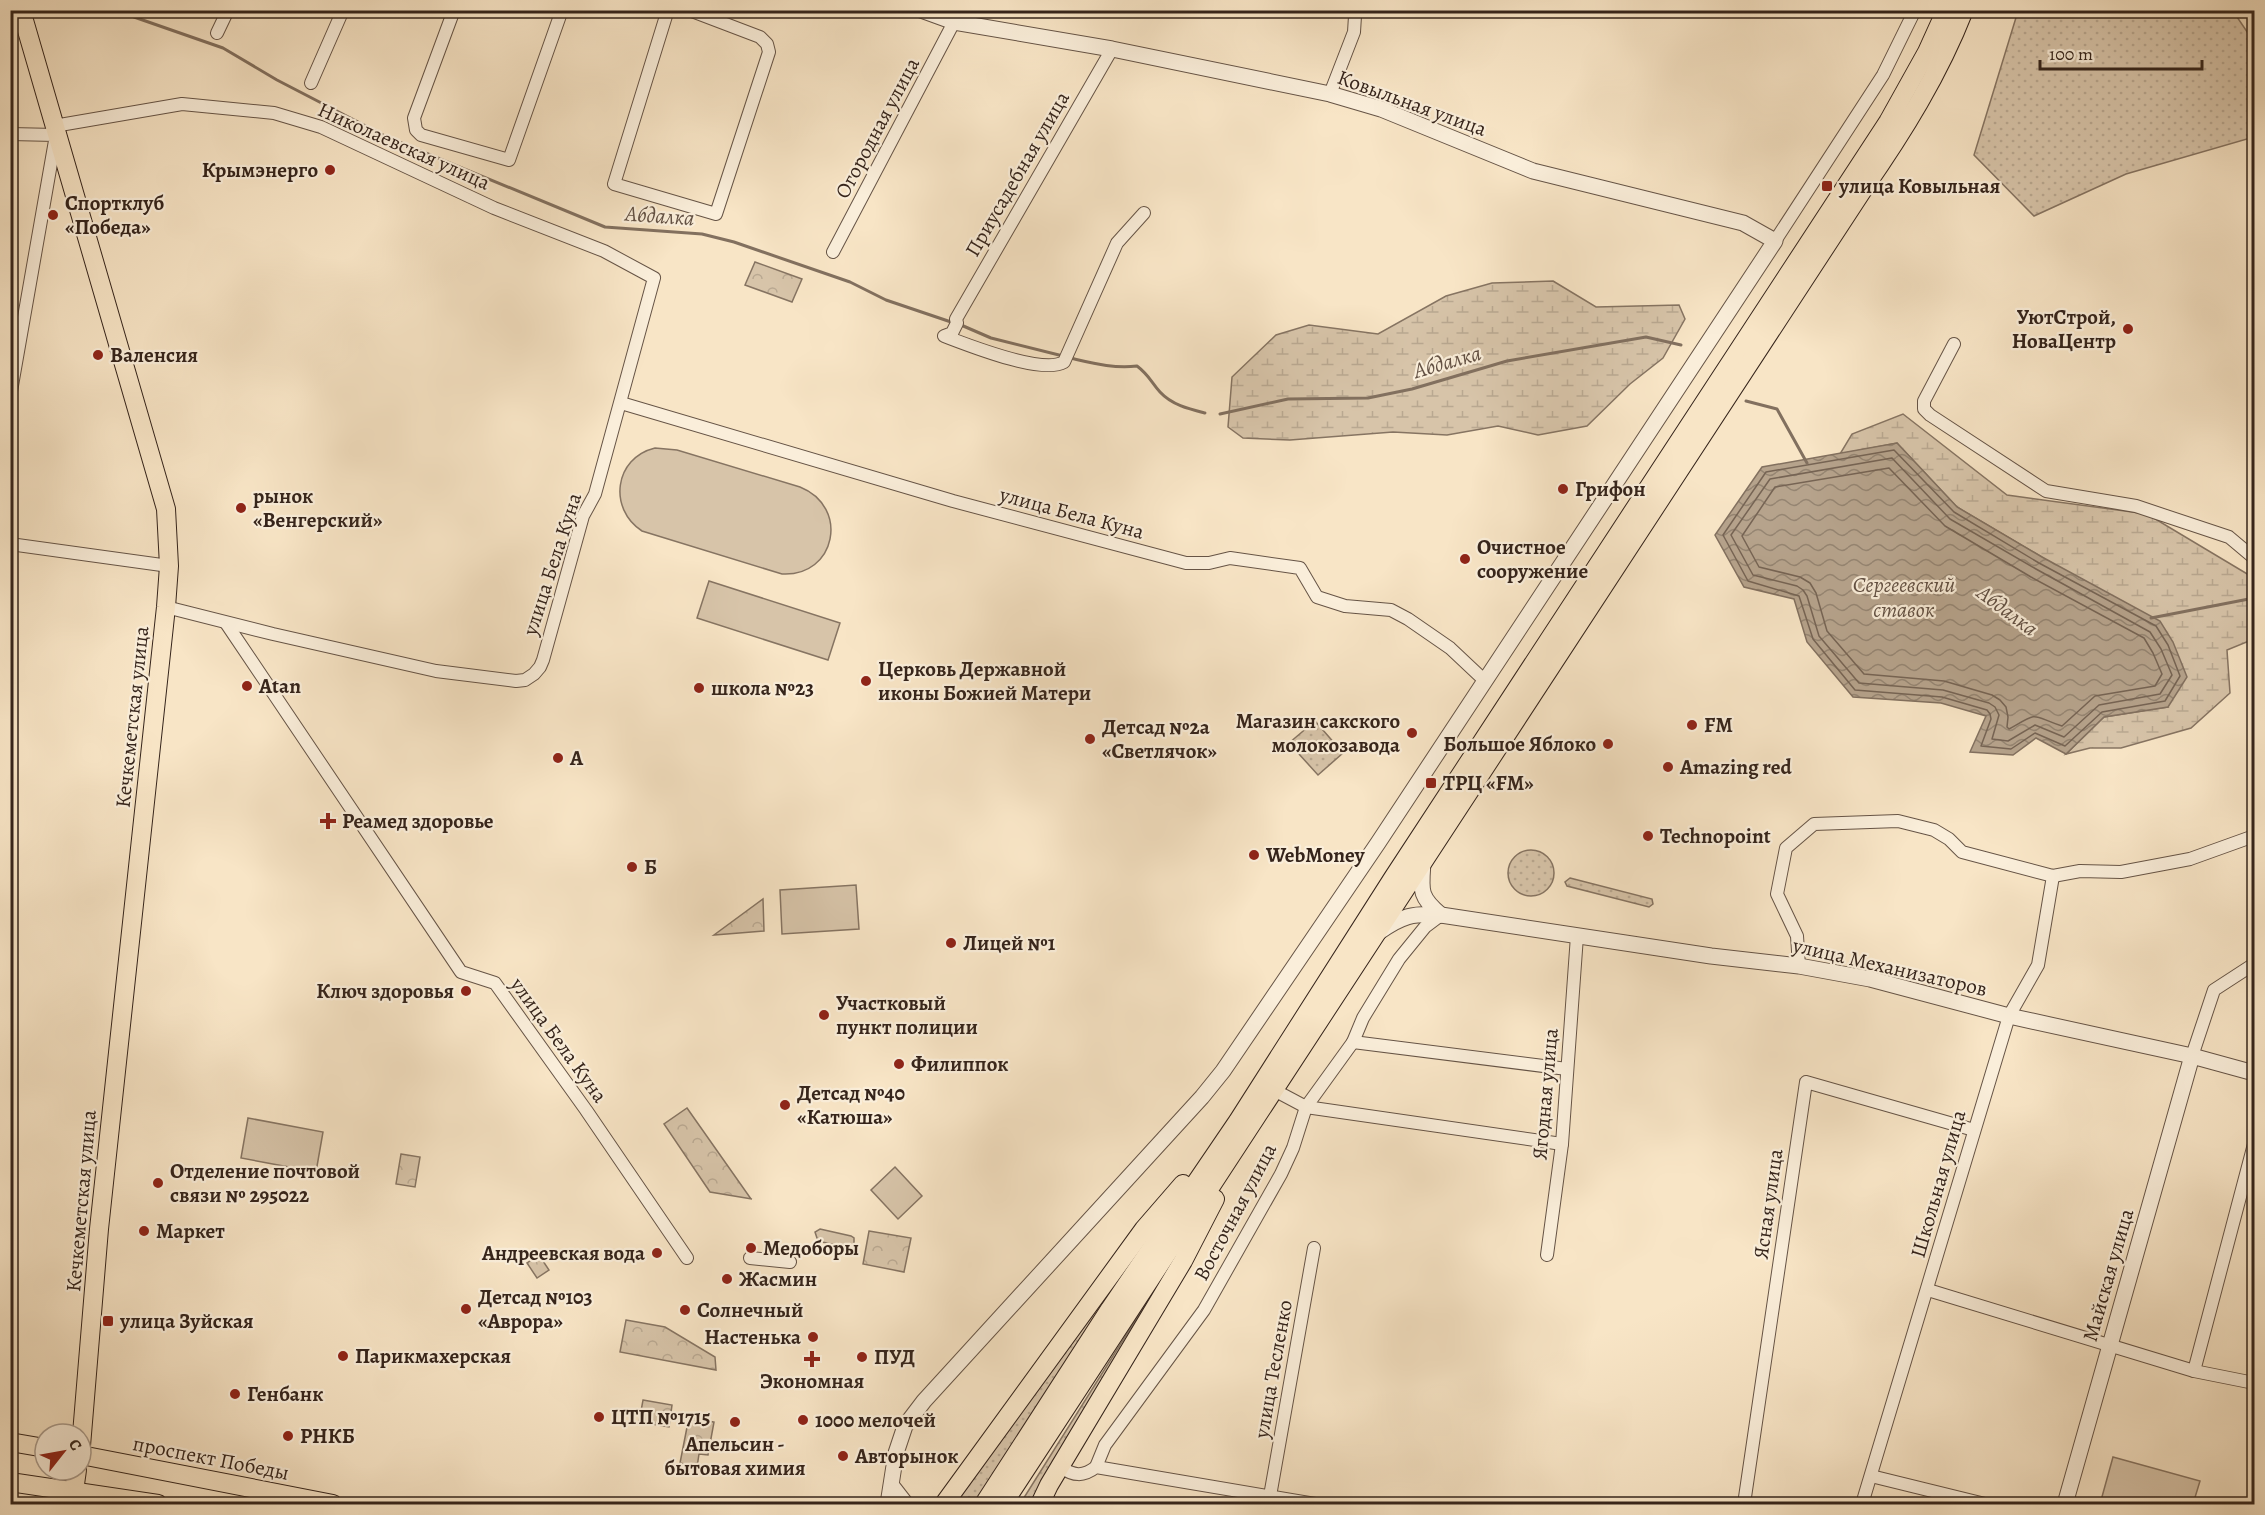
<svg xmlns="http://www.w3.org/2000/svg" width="2265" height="1515" font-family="Alegreya,serif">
<defs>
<pattern id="grass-dots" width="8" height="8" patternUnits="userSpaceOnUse" patternTransform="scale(1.5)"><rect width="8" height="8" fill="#d7c4a9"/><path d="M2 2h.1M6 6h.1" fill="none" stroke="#b9a891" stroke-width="1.8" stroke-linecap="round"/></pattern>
<pattern id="forest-crowns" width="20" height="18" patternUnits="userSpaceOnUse" patternTransform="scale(1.5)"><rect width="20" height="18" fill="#d7c4a9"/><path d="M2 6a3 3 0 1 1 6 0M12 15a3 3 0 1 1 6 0" fill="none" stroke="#b9a891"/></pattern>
<pattern id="wetland-marsh" width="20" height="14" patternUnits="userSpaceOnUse" patternTransform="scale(1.5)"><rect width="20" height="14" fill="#d7c4a9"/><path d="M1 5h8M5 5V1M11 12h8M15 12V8" fill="none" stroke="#b9a891"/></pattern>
<pattern id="water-waves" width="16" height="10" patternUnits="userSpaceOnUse" patternTransform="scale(1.5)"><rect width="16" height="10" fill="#b6a38c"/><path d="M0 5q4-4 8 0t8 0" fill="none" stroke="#958572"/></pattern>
</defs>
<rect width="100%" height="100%" fill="#f8e5c6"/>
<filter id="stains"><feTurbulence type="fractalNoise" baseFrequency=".00333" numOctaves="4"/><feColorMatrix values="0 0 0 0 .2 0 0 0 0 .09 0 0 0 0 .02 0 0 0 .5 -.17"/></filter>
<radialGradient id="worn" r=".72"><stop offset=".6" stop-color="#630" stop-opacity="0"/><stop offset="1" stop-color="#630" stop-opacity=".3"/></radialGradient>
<g fill="url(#grass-dots)" stroke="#867462" stroke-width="1.5">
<path d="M 2018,11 L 2233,11 L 2254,42 L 2254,137 L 2126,174 L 2034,216 L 1974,155 Z"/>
<path d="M 1315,721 L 1343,753 L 1318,775 L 1289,743 Z"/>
<circle cx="1531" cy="873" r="23"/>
<path d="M 1570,878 L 1652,899 L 1653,904 L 1649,907 L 1567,886 L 1565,882 Z"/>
<path d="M 1151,1236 L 976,1504 L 962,1504 L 954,1502 Z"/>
<path d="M 1167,1270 L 1036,1504 L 1020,1504 Z"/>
</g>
<g fill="url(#forest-crowns)" stroke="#867462" stroke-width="1.5">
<path d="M 755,262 L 802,279 L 792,302 L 745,285 Z"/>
<path d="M 763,899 L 764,931 L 714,935 Z"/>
<path d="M 687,1108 L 751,1199 L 752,1199 L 710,1192 L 664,1124 Z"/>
<path d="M 401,1154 L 420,1157 L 415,1187 L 396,1184 Z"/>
<path d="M 869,1231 L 911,1238 L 904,1272 L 863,1264 Z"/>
<path d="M 539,1255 L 549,1270 L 537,1278 L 527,1263 Z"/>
<path d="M 626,1320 L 665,1327 L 715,1357 L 716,1370 L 620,1352 Z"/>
<path d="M 643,1400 L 672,1405 L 669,1427 L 639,1422 Z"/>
<path d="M 689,1417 L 714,1422 L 708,1455 L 699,1454 L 697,1467 L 680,1463 Z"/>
</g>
<g fill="url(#wetland-marsh)" stroke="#867462" stroke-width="1.5">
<path d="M 1553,281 L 1596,307 L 1679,305 L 1685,319 L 1663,358 L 1630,384 L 1587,426 L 1538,435 L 1498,426 L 1447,435 L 1393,432 L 1290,440 L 1243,438 L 1228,427 L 1232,377 L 1276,335 L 1309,325 L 1378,334 L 1446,296 L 1492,283 Z"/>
<path d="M 1903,414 L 2007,495 L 2147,514 L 2254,578 L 2254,639 L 2227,650 L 2230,693 L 2191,728 L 2121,748 L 2090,748 L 2066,754 L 2104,717 L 2168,707 L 2042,557 L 1957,507 L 1897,443 L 1840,454 L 1852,434 Z"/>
</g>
<g fill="#d7c4a9" stroke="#867462" stroke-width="1.5">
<path d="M 655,448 L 677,450 L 800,487 C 850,507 836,577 782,574 L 642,531 C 608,509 614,458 655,448 Z"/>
<path d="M 709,581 L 840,623 L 828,660 L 697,618 Z"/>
<path d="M 856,885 L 859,929 L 782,934 L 780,890 Z"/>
<path d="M 248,1118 L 323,1132 L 316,1172 L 241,1158 Z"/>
<path d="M 895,1167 L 922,1196 L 898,1219 L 871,1190 Z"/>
<path d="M 820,1229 L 851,1236 L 854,1238 L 854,1243 L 848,1248 L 818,1241 L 815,1232 Z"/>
<path d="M 2113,1457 L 2200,1481 L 2193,1504 L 2100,1504 Z"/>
</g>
<path fill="url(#water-waves)" stroke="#82705f" stroke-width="1.5" d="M 1897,443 L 1957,507 L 2042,557 L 2160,621 L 2173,642 L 2187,677 L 2168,707 L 2104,717 L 2066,754 L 2036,738 L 2013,755 L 1970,752 L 1986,716 L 1941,703 L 1853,697 L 1807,642 L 1794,599 L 1744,587 L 1715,535 L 1762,467 Z"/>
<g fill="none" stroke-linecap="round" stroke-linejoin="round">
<g stroke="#766454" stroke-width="1.5">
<path d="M 1894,450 L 1954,512 L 2039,563 L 2156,626 L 2168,645 L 2180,676 L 2165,701 L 2102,712 L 2065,746 L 2035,733 L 2011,749 L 1981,746 L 1991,719 L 1990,714 L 1987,710 L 1942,697 L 1855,690 L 1813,639 L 1799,596 L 1748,581 L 1723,535 L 1766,472 Z"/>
<path d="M 1892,458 L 1950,519 L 2036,569 L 2150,632 L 2161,649 L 2172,675 L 2160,694 L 2099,705 L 2064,737 L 2035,725 L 2008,741 L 1992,739 L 1999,715 L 1995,707 L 1989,703 L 1943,690 L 1859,683 L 1819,636 L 1807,596 L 1803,590 L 1797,586 L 1753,575 L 1731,535 L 1770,479 Z"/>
<path d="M 1889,468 L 1945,526 L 2031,577 L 2144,638 L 2153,653 L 2162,674 L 2155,686 L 2095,696 L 2062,726 C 2029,715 2041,711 2009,729 L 2007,727 L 2008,717 L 2006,707 L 2000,700 L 1992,695 L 1944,681 L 1864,674 L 1827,631 L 1816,593 L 1810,583 L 1800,577 L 1759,567 L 1742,536 L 1775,487 Z"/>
</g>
<g stroke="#82705f" stroke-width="3">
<path d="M 121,10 L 134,17 L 223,48 L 277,80 L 387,137 L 605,227 L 702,234 L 734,242 L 850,282 L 886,300 L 954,323"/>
<path d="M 961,325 L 991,338 L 1063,356"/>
<path d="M 1070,358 C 1092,363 1114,369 1137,366 C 1149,375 1151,382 1160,392 C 1172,405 1189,409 1205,413"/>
<path d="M 1746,401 L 1777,409 L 1807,463"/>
<path d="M 1220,414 L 1288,399 L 1368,398 L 1412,389 L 1507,361 L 1646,337 L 1681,345"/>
<path d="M 2151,618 L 2254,598"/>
</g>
<g stroke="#665446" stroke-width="14">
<g id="minor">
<path d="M 454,10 L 414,118 L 416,130 L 421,135 L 509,160 L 562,10"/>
<path d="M 665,10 L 666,16 L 614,184 L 716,214 L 769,52 L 767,44 L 760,37 L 689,10"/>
<path d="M 217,33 L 228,10"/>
<path d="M 1112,49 L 956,319 L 957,323 L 952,333 L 944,336 C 968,345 1042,375 1064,362 L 1117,243 L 1144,213"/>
<path d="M 311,83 L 343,10"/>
<path d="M 1330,94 L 1354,32 L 1355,16 L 1351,10"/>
<path d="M 54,126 L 182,104 L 274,113 L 321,127 L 494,208 L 604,251 L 654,278 L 595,494 L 583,516 L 543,660 L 540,667 L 534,674 L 525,680 L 516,681 L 436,671 L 273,634 L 166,607"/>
<path d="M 10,134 L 56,135 L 10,397"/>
<path d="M 1775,241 L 1883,75 L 1915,10"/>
<path d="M 833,252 L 954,22"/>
<path d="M 1954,344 L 1924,401 L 1924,409 L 1930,415 L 2046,491 L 2136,506 L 2229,537 L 2254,558"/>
<path d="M 621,403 L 953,501 L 1186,563 L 1209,563 L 1230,558 L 1300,568 L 1317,597 L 1345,606 L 1391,610 L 1408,619 L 1450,648 L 1484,680"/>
<path d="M 10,544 L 169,566"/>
<path d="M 226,623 L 461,972 L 495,983 L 586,1110 L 687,1258"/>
<path d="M 1799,966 L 1797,936 L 1777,894 L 1786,848 L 1814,824 L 1898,821 L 1934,830 L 1949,839 L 1962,852 L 2053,876 L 2080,871 L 2121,872 L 2190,859 L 2254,836"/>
<path d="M 1353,1042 L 1567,1069"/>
<path d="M 2192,1056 L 2214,990 L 2254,964"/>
<path d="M 1274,1090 L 1306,1107 L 1562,1144"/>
<path d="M 1547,1255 L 1562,1144 L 1577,936"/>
<path d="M 750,1258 L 790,1262"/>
<path d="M 1928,1290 L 2194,1371 L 2254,1383"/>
<path d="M 2194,1371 L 2254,1144"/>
<path d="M 1060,1467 C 1074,1476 1083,1477 1096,1467 L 1315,1504"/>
<path d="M 1096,1467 L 1105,1445 L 1204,1310 L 1281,1174 L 1293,1148 L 1306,1107 L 1353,1042 L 1363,1018 L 1399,959 L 1425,927 L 1441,915"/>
<path d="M 1871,1476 L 1985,1504"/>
<path d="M 1270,1496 L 1314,1248"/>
<path d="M 1744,1504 L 1806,1082 L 1974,1130"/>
<path d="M 1862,1504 L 2009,1016 L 2038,965 L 2053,876"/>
<path d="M 2254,1504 L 2254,1503"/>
</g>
</g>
<g stroke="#665446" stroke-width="17">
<g id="tertiary">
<path d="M 1423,863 C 1421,890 1419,897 1441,915"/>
<path d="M 1379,932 C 1402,916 1412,913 1441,915 L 1711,956 L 1799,966 L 1870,979 L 2009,1016 L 2192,1056 L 2254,1073"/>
<path d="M 892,1486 L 906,1504"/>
<path d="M 888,1504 L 896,1453 L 905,1426 L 924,1401 L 1202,1097 L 1223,1071 L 1378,843 L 1775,241 L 1743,223 L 1533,171 L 1381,109 L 1330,94 L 1112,49 L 954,22 L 921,10"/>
<path d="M 2065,1504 L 2192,1056"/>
</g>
</g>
<g stroke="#35241b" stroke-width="20">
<g id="primary">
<path d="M 21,10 L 166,509 L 169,566 L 166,607 L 99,1229 L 81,1446"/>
<path d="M 10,1442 L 45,1448"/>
<path d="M 81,1455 L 333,1504"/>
<path d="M 10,1482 L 158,1504"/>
<path d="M 74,1491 L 77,1470"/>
<path d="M 944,1504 L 1144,1229 L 1183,1184"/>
<path d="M 984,1504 L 1110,1309 L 1238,1121 L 1393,878 L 1888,122 L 1927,52 L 1946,10"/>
<path d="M 1003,1504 L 1864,188 C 1903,132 1939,74 1964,10"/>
<path d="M 1040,1504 L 1049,1485 L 1183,1261 L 1215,1199"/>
</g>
</g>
<use href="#minor" stroke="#faeeda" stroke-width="12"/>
<use href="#tertiary" stroke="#faeeda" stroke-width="15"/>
<use href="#primary" stroke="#f8e5c6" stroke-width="18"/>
</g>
<g fill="#8f2418" stroke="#faeeda" stroke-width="2">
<circle cx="330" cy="170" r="6"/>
<rect x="1821" y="180" width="12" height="12" rx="3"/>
<circle cx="53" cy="215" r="6"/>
<circle cx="2128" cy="329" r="6"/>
<circle cx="98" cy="355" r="6"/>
<circle cx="1563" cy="489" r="6"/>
<circle cx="241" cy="508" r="6"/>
<circle cx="1465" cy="559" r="6"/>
<circle cx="866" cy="681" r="6"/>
<circle cx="247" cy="686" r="6"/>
<circle cx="699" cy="688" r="6"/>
<circle cx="1692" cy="725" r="6"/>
<circle cx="1412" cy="733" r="6"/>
<circle cx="1090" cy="739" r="6"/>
<circle cx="1608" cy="744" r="6"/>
<circle cx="558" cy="758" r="6"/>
<circle cx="1668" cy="767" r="6"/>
<rect x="1425" y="777" width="12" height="12" rx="3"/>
<path d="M325 812h6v6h6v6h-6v6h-6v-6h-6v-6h6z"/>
<circle cx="1648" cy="836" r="6"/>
<circle cx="1254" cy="855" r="6"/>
<circle cx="632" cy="867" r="6"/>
<circle cx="951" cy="943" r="6"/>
<circle cx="466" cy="991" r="6"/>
<circle cx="824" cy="1015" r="6"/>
<circle cx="899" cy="1064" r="6"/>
<circle cx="785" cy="1105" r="6"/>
<circle cx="158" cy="1183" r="6"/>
<circle cx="144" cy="1231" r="6"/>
<circle cx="751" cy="1248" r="6"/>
<circle cx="657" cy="1253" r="6"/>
<circle cx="727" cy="1279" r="6"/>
<circle cx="466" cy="1309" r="6"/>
<circle cx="685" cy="1310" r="6"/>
<rect x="102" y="1315" width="12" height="12" rx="3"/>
<circle cx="813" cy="1337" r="6"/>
<circle cx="343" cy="1356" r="6"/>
<circle cx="862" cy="1357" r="6"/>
<path d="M809 1350h6v6h6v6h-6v6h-6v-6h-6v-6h6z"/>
<circle cx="235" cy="1394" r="6"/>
<circle cx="599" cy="1417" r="6"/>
<circle cx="803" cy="1420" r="6"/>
<circle cx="735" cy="1422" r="6"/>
<circle cx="288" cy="1436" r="6"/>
<circle cx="843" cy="1456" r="6"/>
</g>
<g text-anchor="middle" stroke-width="4.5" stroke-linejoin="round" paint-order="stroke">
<g font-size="21" fill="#35241b" stroke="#faeeda">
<text transform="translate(1412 103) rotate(20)" y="7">Ковыльная улица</text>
<text transform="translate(877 128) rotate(-62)" y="7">Огородная улица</text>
<text transform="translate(404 146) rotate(24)" y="7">Николаевская улица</text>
<text transform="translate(1017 174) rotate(-60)" y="7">Приусадебная улица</text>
<text transform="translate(1072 513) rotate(15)" y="7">улица Бела Куна</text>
<text transform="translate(552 564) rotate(-72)" y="7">улица Бела Куна</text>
<text transform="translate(132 717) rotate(-84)" y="7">Кечкеметская улица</text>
<text transform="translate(1890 967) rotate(13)" y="7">улица Механизаторов</text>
<text transform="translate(559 1040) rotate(54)" y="7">улица Бела Куна</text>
<text transform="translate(1545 1094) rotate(-85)" y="7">Ягодная улица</text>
<text transform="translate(1938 1184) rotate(-74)" y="7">Школьная улица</text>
<text transform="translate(81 1201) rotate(-85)" y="7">Кечкеметская улица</text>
<text transform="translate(1768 1204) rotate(-82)" y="7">Ясная улица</text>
<text transform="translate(1235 1212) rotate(-62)" y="7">Восточная улица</text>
<text transform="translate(2108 1275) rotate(-74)" y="7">Майская улица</text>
<text transform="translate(1273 1369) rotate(-80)" y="7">улица Тесленко</text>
<text transform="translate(211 1458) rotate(11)" y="7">проспект Победы</text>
</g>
<g font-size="21" font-weight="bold" fill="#35241b" stroke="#faeeda" text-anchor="start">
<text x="318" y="177" text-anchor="end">Крымэнерго</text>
<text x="1839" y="193">улица Ковыльная</text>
<text x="65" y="210">Спортклуб<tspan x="65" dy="24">«Победа»</tspan></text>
<text x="2116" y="324" text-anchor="end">УютСтрой,<tspan x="2116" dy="24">НоваЦентр</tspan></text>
<text x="110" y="362">Валенсия</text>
<text x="1575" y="496">Грифон</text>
<text x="253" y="503">рынок<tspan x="253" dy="24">«Венгерский»</tspan></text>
<text x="1477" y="554">Очистное<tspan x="1477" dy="24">сооружение</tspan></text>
<text x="878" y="676">Церковь Державной<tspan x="878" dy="24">иконы Божией Матери</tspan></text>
<text x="259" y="693">Аtan</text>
<text x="711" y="695">школа №23</text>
<text x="1400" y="728" text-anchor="end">Магазин сакского<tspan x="1400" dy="24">молокозавода</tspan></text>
<text x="1704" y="732">FM</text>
<text x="1102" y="734">Детсад №2а<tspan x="1102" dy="24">«Светлячок»</tspan></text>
<text x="1596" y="751" text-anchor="end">Большое Яблоко</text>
<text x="570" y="765">А</text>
<text x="1680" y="774">Amazing red</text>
<text x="1443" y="790">ТРЦ «FM»</text>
<text x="342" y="828">Реамед здоровье</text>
<text x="1660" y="843">Technopoint</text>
<text x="1266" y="862">WebMoney</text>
<text x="644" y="874">Б</text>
<text x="963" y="950">Лицей №1</text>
<text x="454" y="998" text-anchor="end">Ключ здоровья</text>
<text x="836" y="1010">Участковый<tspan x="836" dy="24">пункт полиции</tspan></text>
<text x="911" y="1071">Филиппок</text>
<text x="797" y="1100">Детсад №40<tspan x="797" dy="24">«Катюша»</tspan></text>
<text x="170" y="1178">Отделение почтовой<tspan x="170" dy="24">связи № 295022</tspan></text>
<text x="156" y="1238">Маркет</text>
<text x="763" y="1255">Медоборы</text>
<text x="645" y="1260" text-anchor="end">Андреевская вода</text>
<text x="739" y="1286">Жасмин</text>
<text x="478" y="1304">Детсад №103<tspan x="478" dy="24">«Аврора»</tspan></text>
<text x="697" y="1317">Солнечный</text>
<text x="120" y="1328">улица Зуйская</text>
<text x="801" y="1344" text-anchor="end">Настенька</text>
<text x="355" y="1363">Парикмахерская</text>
<text x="874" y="1364">ПУД</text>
<text x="812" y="1388" text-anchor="middle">Экономная</text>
<text x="247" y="1401">Генбанк</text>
<text x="611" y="1424">ЦТП №1715</text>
<text x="815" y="1427">1000 мелочей</text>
<text x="300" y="1443">РНКБ</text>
<text x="735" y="1451" text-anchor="middle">Апельсин -<tspan x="735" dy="24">бытовая химия</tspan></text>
<text x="855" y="1463">Авторынок</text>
</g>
<g font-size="22" font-style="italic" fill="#625043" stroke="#faeeda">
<text transform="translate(660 215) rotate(4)" y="8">Абдалка</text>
<text transform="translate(1447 361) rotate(-16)" y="8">Абдалка</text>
<text x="1904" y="592">Сергеевский<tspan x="1904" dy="25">ставок</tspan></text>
<text transform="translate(2008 610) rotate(37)" y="8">Абдалка</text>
</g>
</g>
<rect width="2265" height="1515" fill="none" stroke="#f8e5c6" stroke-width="36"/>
<rect x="12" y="12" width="2241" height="1491" fill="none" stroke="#35241b" stroke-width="3"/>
<rect x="18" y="18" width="2229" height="1479" fill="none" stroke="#35241b" stroke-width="1.5"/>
<g transform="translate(63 1452) rotate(59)"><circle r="28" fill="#faeeda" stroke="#ab9d8e" stroke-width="1.5"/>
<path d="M0-4.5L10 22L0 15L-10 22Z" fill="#8f2418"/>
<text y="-9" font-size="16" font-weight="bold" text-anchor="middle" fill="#35241b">С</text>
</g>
<path d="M2040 60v9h162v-9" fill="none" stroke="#35241b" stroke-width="3"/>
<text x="2049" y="60" font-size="18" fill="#35241b" stroke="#faeeda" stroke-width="4.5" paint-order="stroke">100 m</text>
<rect width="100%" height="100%" filter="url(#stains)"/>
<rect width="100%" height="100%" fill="url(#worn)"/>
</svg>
